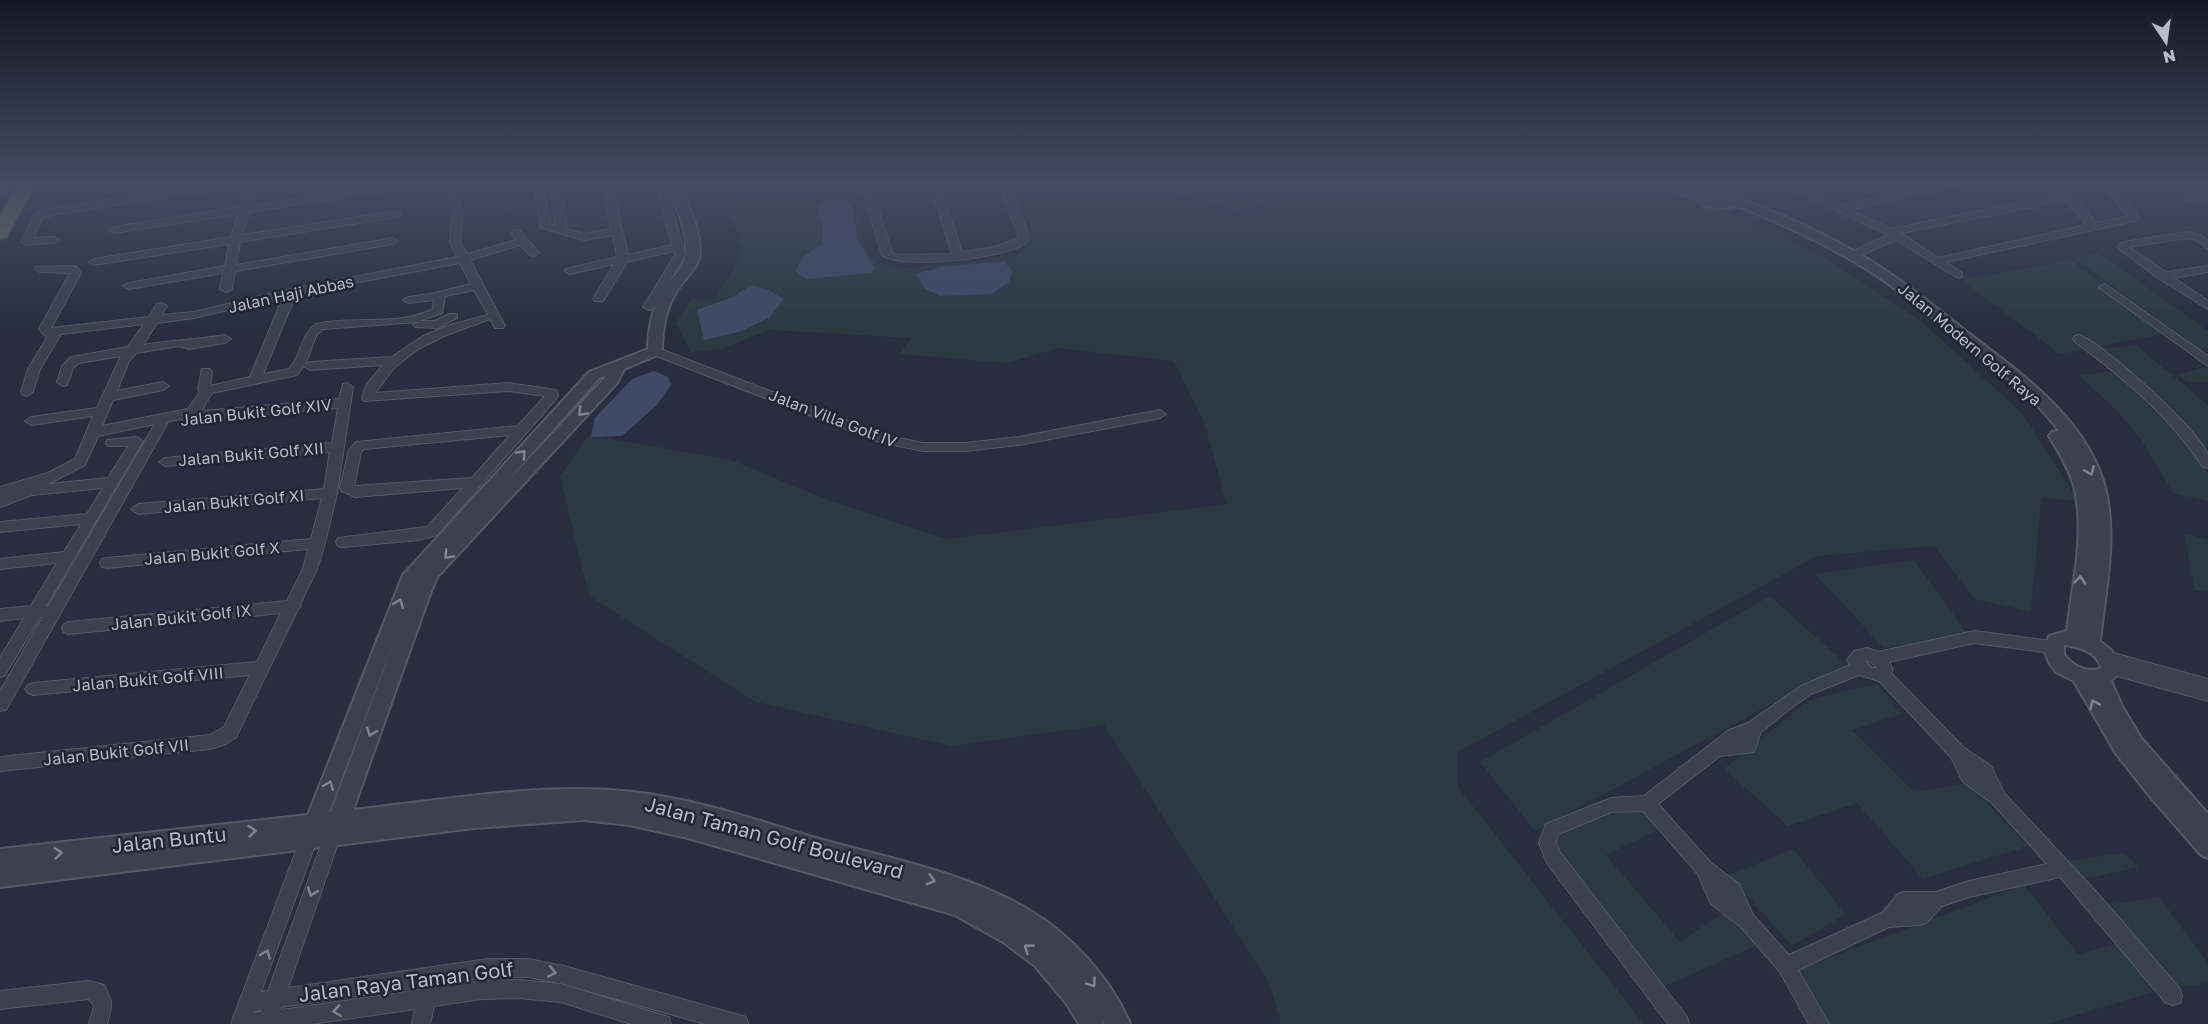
<svg xmlns="http://www.w3.org/2000/svg" width="2208" height="1024" font-family="'Golos Text',sans-serif">
<rect width="100%" height="100%" fill="#282e3f"/>
<g fill="#2a3a40">
<path d="M 721,185 L 853,185 L 865,251 L 876,263 L 901,269 L 1012,257 L 1028,248 L 1032,231 L 1014,185 L 1130,185 L 1235,216 L 1265,211 L 1287,185 L 1482,185 L 1557,199 L 1564,196 L 1505,185 L 1635,185 L 1720,209 L 1822,256 L 1921,321 L 2022,413 L 2078,501 L 2041,498 L 2031,612 L 1975,599 L 1934,546 L 1817,556 L 1458,752 L 1457,786 L 1644,1024 L 1281,1024 L 1271,986 L 1104,725 L 951,746 L 756,702 L 589,596 L 560,476 L 589,435 L 731,460 L 831,501 L 946,539 L 1227,504 L 1204,422 L 1174,361 L 1058,348 L 1008,363 L 899,354 L 911,338 L 769,330 L 721,349 L 691,352 L 676,323 L 692,298 L 715,299 L 743,252 Z"/>
<path d="M 1146,185 L 1278,185 L 1259,207 L 1235,210 Z"/>
<path d="M 2099,253 L 2208,331 L 2208,349 L 2201,350 L 2074,258 Z"/>
<path d="M 2071,260 L 2163,334 L 2060,354 L 1962,280 Z"/>
<path d="M 2136,345 L 2208,405 L 2208,446 L 2204,446 L 2160,398 L 2100,349 Z"/>
<path d="M 2208,367 L 2208,382 L 2187,382 L 2177,374 Z"/>
<path d="M 2113,370 L 2191,448 L 2208,474 L 2208,501 L 2173,493 L 2142,441 L 2120,414 L 2080,376 Z"/>
<path d="M 2184,533 L 2208,540 L 2208,592 L 2195,590 Z"/>
<path d="M 1914,560 L 1968,635 L 1884,648 L 1815,574 Z"/>
<path d="M 1770,596 L 1846,664 L 1535,831 L 1480,762 Z"/>
<path d="M 1877,684 L 1902,714 L 1852,730 L 1914,792 L 1967,783 L 2028,846 L 1923,879 L 1857,803 L 1788,826 L 1724,769 L 1806,702 L 1835,693 Z"/>
<path d="M 1640,807 L 1662,828 L 1606,855 L 1680,942 L 1724,912 L 1760,944 L 1665,986 L 1559,857 L 1554,840 L 1567,828 Z"/>
<path d="M 1793,849 L 1846,914 L 1792,946 L 1729,875 Z"/>
<path d="M 2123,853 L 2139,867 L 2084,879 L 2067,861 Z"/>
<path d="M 2024,885 L 2078,954 L 2119,943 L 2159,990 L 2048,1024 L 1825,1024 L 1797,970 Z"/>
<path d="M 2159,897 L 2208,963 L 2208,983 L 2173,988 L 2105,905 Z"/>
</g>
<g fill="#3f4a66">
<path d="M 841,200 L 853,206 L 857,239 L 874,267 L 872,273 L 807,279 L 795,271 L 803,257 L 823,243 L 822,224 L 816,207 L 828,201 Z"/>
<path d="M 1004,261 L 1012,271 L 1009,282 L 992,294 L 940,296 L 925,289 L 916,274 L 941,267 Z"/>
<path d="M 751,285 L 768,290 L 784,299 L 769,318 L 739,332 L 704,340 L 697,310 L 733,297 Z"/>
<path d="M 654,371 L 668,377 L 671,385 L 657,405 L 622,436 L 591,437 L 595,418 L 632,379 Z"/>
</g>
<g fill="none" stroke-linecap="round" stroke-linejoin="round">
<g stroke="#545966" stroke-width="2">
<g id="minor">
<path d="M 203,185 L 230,185 L 225,188 L 51,215 L 42,219 L 33,238 L 54,237 L 59,240 L 58,242 L 26,245 L 21,242 L 34,215 L 44,210 Z"/>
<path d="M 247,185 L 257,185 L 251,206 L 381,185 L 401,186 L 396,189 L 249,212 L 242,235 L 397,211 L 402,214 L 397,217 L 240,242 L 236,265 L 393,238 L 398,241 L 393,244 L 235,271 L 232,289 L 226,292 L 220,289 L 223,273 L 129,289 L 123,286 L 129,283 L 225,266 L 229,244 L 94,265 L 89,262 L 94,259 L 231,237 L 238,214 L 114,233 L 109,230 L 114,227 L 240,207 Z"/>
<path d="M 440,185 L 450,185 L 463,209 L 460,242 L 467,254 L 516,240 L 511,233 L 516,230 L 520,231 L 539,253 L 534,256 L 530,255 L 521,245 L 470,260 L 505,326 L 503,328 L 495,328 L 490,319 L 444,336 L 418,349 L 394,368 L 375,393 L 508,383 L 556,390 L 558,396 L 556,399 L 437,535 L 419,540 L 343,547 L 338,546 L 336,542 L 338,538 L 427,527 L 463,488 L 355,497 L 342,491 L 340,488 L 349,450 L 356,442 L 518,426 L 545,396 L 508,391 L 364,401 L 362,398 L 367,384 L 383,365 L 310,370 L 304,366 L 297,375 L 212,393 L 201,411 L 339,399 L 343,384 L 347,383 L 353,387 L 337,493 L 325,543 L 317,569 L 300,604 L 301,606 L 297,611 L 236,737 L 226,744 L 210,749 L 0,771 L 0,757 L 210,735 L 224,727 L 250,675 L 33,695 L 28,693 L 25,689 L 28,685 L 33,683 L 257,662 L 281,613 L 69,634 L 64,632 L 62,628 L 64,624 L 69,622 L 287,601 L 303,569 L 308,549 L 107,568 L 102,567 L 100,563 L 102,559 L 107,558 L 311,539 L 322,498 L 138,514 L 131,509 L 138,504 L 324,489 L 330,452 L 165,466 L 159,462 L 165,458 L 332,443 L 338,408 L 185,421 L 180,419 L 166,422 L 167,424 L 6,710 L 0,711 L 0,691 L 43,617 L 40,617 L 5,675 L 0,677 L 0,658 L 24,618 L 0,621 L 0,609 L 31,606 L 57,563 L 0,569 L 0,559 L 64,552 L 81,524 L 0,532 L 0,522 L 87,514 L 103,488 L 32,495 L 0,507 L 0,487 L 48,473 L 75,459 L 93,416 L 31,425 L 25,421 L 31,417 L 97,408 L 121,356 L 79,363 L 73,368 L 67,385 L 63,386 L 57,382 L 62,366 L 71,357 L 128,347 L 144,324 L 61,334 L 40,369 L 33,392 L 27,396 L 23,395 L 21,392 L 28,369 L 48,336 L 44,335 L 39,329 L 70,273 L 40,272 L 35,269 L 36,267 L 73,266 L 77,267 L 81,273 L 51,328 L 149,317 L 157,304 L 161,303 L 167,306 L 161,315 L 194,312 L 291,289 L 457,257 L 450,242 L 453,209 ZM 460,263 L 471,284 L 435,293 L 409,297 L 403,300 L 409,303 L 434,300 L 433,309 C 397,327 354,315 316,324 C 300,335 302,355 289,369 L 263,374 L 296,294 ZM 474,290 L 488,315 L 450,325 L 423,336 L 392,357 L 310,362 L 305,365 L 316,336 L 323,329 L 418,322 L 413,325 L 415,327 L 437,328 L 457,318 L 457,314 L 449,314 L 435,321 L 419,321 L 442,313 L 445,296 ZM 283,297 L 250,377 L 210,386 L 212,372 L 210,369 L 202,369 L 198,389 L 200,392 L 188,409 L 102,426 L 113,400 L 163,390 L 169,386 L 163,382 L 117,391 L 129,361 L 136,353 L 179,346 L 189,349 L 225,343 L 231,339 L 225,335 C 197,340 171,340 143,345 L 157,323 L 194,318 ZM 155,424 L 48,607 L 46,606 L 143,441 L 137,437 L 107,440 L 106,443 L 107,446 L 128,446 L 108,478 L 48,484 L 85,465 L 98,436 ZM 510,435 L 472,478 L 354,486 L 361,452 L 364,449 Z"/>
<path d="M 534,185 L 544,185 L 550,224 L 556,226 L 550,185 L 560,185 L 567,229 L 584,234 L 611,229 L 602,185 L 612,185 L 628,255 L 672,245 L 656,185 L 666,185 L 685,255 L 653,309 L 649,310 L 643,307 L 675,255 L 674,251 L 627,262 L 603,301 L 595,301 L 593,299 L 614,264 L 570,274 L 565,271 L 566,269 L 617,257 L 613,235 L 584,240 L 541,228 Z"/>
<path d="M 861,185 L 871,185 L 892,253 L 898,255 L 952,254 L 930,185 L 940,185 L 962,252 L 995,247 L 1017,239 L 1019,236 L 999,185 L 1009,185 L 1029,236 C 1028,240 1028,242 1024,244 C 1005,258 900,270 882,255 Z"/>
<path d="M 1782,185 L 1796,185 L 1841,205 L 1937,185 L 1958,185 L 1850,210 L 1892,229 L 2061,194 L 2054,185 L 2065,185 L 2096,223 L 2128,216 L 2102,185 L 2113,185 L 2140,218 L 2135,221 L 1946,262 L 1962,273 L 1962,277 L 1958,278 L 1896,240 L 1857,257 L 1849,257 L 1849,253 L 1888,235 ZM 2066,200 L 2087,225 L 1938,258 L 1901,233 Z"/>
<path d="M 2188,195 L 2208,197 L 2208,203 L 2184,200 L 2183,198 Z"/>
<path d="M 2187,232 L 2201,235 L 2208,241 L 2208,249 L 2194,239 L 2187,238 L 2129,247 L 2166,272 L 2208,266 L 2208,272 L 2174,278 L 2208,301 L 2208,309 L 2158,278 L 2118,248 L 2120,243 L 2124,242 Z"/>
<path d="M 2105,284 L 2208,356 L 2208,366 L 2101,289 L 2099,287 Z"/>
<path d="M 2079,335 C 2102,342 2201,432 2208,455 C 2208,458 2208,465 2208,468 L 2203,467 C 2169,416 2124,378 2075,342 L 2073,339 L 2075,336 Z"/>
<path d="M 655,347 L 885,435 L 923,443 L 965,443 L 1019,437 L 1160,410 L 1166,414 L 1160,418 L 1019,445 L 965,451 L 923,451 L 879,442 L 651,354 L 649,351 L 651,348 Z"/>
<path d="M 1974,631 L 2052,641 L 2057,643 L 2059,647 L 2057,651 L 2052,653 L 1974,643 L 1889,662 L 1893,670 L 1891,673 L 1963,747 L 1991,766 L 2004,793 L 2101,897 L 2180,989 L 2182,996 L 2180,1003 L 2173,1005 L 2166,1003 L 2060,877 L 1969,897 L 1942,906 L 1926,923 L 1920,925 L 1889,927 L 1798,970 L 1829,1024 L 1809,1024 L 1780,972 L 1741,927 L 1711,904 L 1698,874 L 1643,811 L 1612,812 L 1558,834 L 1556,843 L 1559,851 L 1687,1017 L 1689,1024 L 1668,1024 L 1547,863 L 1539,843 L 1546,824 L 1611,798 L 1644,796 L 1729,730 L 1748,723 L 1801,686 L 1850,665 L 1847,660 L 1854,651 L 1867,648 L 1878,652 ZM 1864,660 L 1871,662 L 1877,668 L 1872,668 ZM 1859,675 L 1879,681 L 1951,757 L 1963,782 L 1992,803 L 2047,864 L 1969,881 L 1936,892 L 1904,892 L 1898,894 L 1882,913 L 1789,955 L 1753,915 L 1739,884 L 1711,863 L 1658,804 L 1720,756 L 1754,752 L 1761,732 L 1791,708 L 1811,694 Z"/>
<path d="M 2106,651 L 2208,679 L 2208,701 L 2106,673 L 2103,669 L 2108,664 L 2101,661 L 2098,657 L 2101,653 Z"/>
<path d="M 332,829 L 338,832 L 340,837 L 288,988 L 488,959 L 528,959 L 564,966 L 739,1015 L 746,1017 L 748,1024 L 705,1024 L 564,984 L 528,977 L 488,977 L 281,1007 L 281,1010 L 482,981 L 519,980 L 561,984 L 662,1015 L 669,1017 L 671,1024 L 631,1024 L 561,1002 L 519,998 L 482,999 L 434,1006 L 430,1024 L 412,1024 L 415,1009 L 311,1024 L 231,1024 L 302,835 L 308,832 L 314,835 L 317,840 L 261,992 L 268,991 L 324,837 L 326,832 ZM 261,1010 L 261,1012 L 253,1013 L 254,1011 Z"/>
<path d="M 89,981 L 104,985 C 113,1003 113,1005 107,1024 L 89,1024 L 94,1006 L 89,999 L 0,1009 L 0,991 Z"/>
</g>
</g>
<g stroke="#545966" stroke-width="4">
<g id="tertiary">
<path d="M 669,185 L 681,185 C 688,206 701,231 700,253 C 699,267 686,277 678,289 C 666,307 662,329 662,351 L 660,354 L 624,369 L 617,383 L 438,576 L 431,591 L 353,810 C 445,800 541,782 633,792 C 698,799 761,822 823,840 C 891,859 967,873 1029,910 C 1071,935 1111,978 1130,1024 L 1105,1024 L 1101,1019 L 1104,1024 L 1079,1024 L 1066,1003 L 1035,966 L 1003,942 L 955,915 L 688,838 L 629,825 L 584,820 L 474,828 L 0,887 L 0,849 L 308,815 L 403,575 L 589,372 L 648,349 C 648,327 653,306 665,287 C 673,276 686,267 686,252 C 688,231 675,206 669,185 ZM 606,375 L 605,378 L 505,484 L 599,378 ZM 403,618 L 331,812 L 329,812 Z"/>
<path d="M 1653,185 L 1674,185 L 1696,192 L 1708,186 L 1728,191 L 1743,185 L 1762,185 L 1736,196 C 1747,203 1761,207 1774,212 C 1797,222 1821,233 1843,245 C 1887,268 1924,298 1962,328 C 2017,371 2090,419 2106,492 C 2117,540 2105,593 2100,641 L 2112,651 L 2120,671 L 2111,681 L 2123,708 L 2141,738 L 2208,814 L 2208,858 L 2201,855 L 2147,793 L 2115,752 L 2074,681 L 2056,672 L 2050,664 L 2044,650 L 2049,636 L 2067,631 C 2072,585 2086,532 2074,486 C 2069,469 2059,452 2049,436 L 2052,432 L 2059,431 C 2034,397 1999,371 1965,344 C 1935,320 1906,295 1874,274 C 1833,247 1788,227 1743,208 L 1735,206 L 1718,209 L 1702,205 L 1699,200 ZM 1710,194 L 1717,194 L 1725,200 L 1711,199 L 1708,195 ZM 2064,645 C 2079,647 2097,651 2101,668 C 2087,674 2074,666 2064,655 Z"/>
</g>
</g>
<g stroke="#444956" stroke-width="3">
<g id="motorway">
<path d="M 0,185 L 12,185 L 6,194 L 0,195 Z"/>
<path d="M 17,185 L 35,185 L 9,233 L 7,237 L 0,239 L 0,216 Z"/>
</g>
</g>
<use href="#minor" fill="#3c414f" fill-rule="evenodd"/>
<use href="#tertiary" fill="#3c414f" fill-rule="evenodd"/>
<use href="#motorway" fill="#746e59" fill-rule="evenodd"/>
</g>
<defs><path id="oneway-chevron" d="M-2-3.5L2.5 0L-2 3.5" fill="none" stroke-width="1.6" stroke-linecap="round" stroke-linejoin="round" transform="scale(1.5)"/></defs>
<g stroke="#808592">
<use href="#oneway-chevron" transform="translate(582 412) rotate(133)"/>
<use href="#oneway-chevron" transform="translate(522 454) rotate(-48)"/>
<use href="#oneway-chevron" transform="translate(2090 471) rotate(67)"/>
<use href="#oneway-chevron" transform="translate(448 555) rotate(133)"/>
<use href="#oneway-chevron" transform="translate(2080 580) rotate(-85)"/>
<use href="#oneway-chevron" transform="translate(399 603) rotate(-69)"/>
<use href="#oneway-chevron" transform="translate(2094 704) rotate(-116)"/>
<use href="#oneway-chevron" transform="translate(371 732) rotate(110)"/>
<use href="#oneway-chevron" transform="translate(329 785) rotate(-69)"/>
<use href="#oneway-chevron" transform="translate(252 831) rotate(-6)"/>
<use href="#oneway-chevron" transform="translate(58 853) rotate(-6)"/>
<use href="#oneway-chevron" transform="translate(931 880) rotate(16)"/>
<use href="#oneway-chevron" transform="translate(312 892) rotate(110)"/>
<use href="#oneway-chevron" transform="translate(1028 948) rotate(-144)"/>
<use href="#oneway-chevron" transform="translate(266 954) rotate(-69)"/>
<use href="#oneway-chevron" transform="translate(552 972) rotate(11)"/>
<use href="#oneway-chevron" transform="translate(1092 983) rotate(54)"/>
<use href="#oneway-chevron" transform="translate(337 1011) rotate(172)"/>
</g>
<linearGradient id="sky" x2="0" y2="1"><stop stop-color="#161923"/><stop offset="0.56" stop-color="#424c63"/><stop offset="1" stop-color="#424c63" stop-opacity="0"/></linearGradient>
<rect width="2208" height="329" fill="url(#sky)"/>
<g text-anchor="middle" stroke-width="5" stroke-linejoin="round" paint-order="stroke">
<g font-size="16" fill="#b8bcc9" stroke="#212634">
<text transform="translate(291 294) rotate(-12)" y="6">Jalan Haji Abbas</text>
<text transform="translate(1970 344) rotate(40)" y="6">Jalan Modern Golf Raya</text>
<text transform="translate(256 412) rotate(-6)" y="6">Jalan Bukit Golf XIV</text>
<text transform="translate(833 418) rotate(21)" y="6">Jalan Villa Golf IV</text>
<text transform="translate(251 454) rotate(-5)" y="6">Jalan Bukit Golf XII</text>
<text transform="translate(234 501) rotate(-5)" y="6">Jalan Bukit Golf XI</text>
<text transform="translate(212 553) rotate(-5)" y="6">Jalan Bukit Golf X</text>
<text transform="translate(181 617) rotate(-6)" y="6">Jalan Bukit Golf IX</text>
<text transform="translate(148 679) rotate(-5)" y="6">Jalan Bukit Golf VIII</text>
<text transform="translate(116 752) rotate(-6)" y="6">Jalan Bukit Golf VII</text>
</g>
<g font-size="20" fill="#b8bcc9" stroke="#212634">
<text transform="translate(774 838) rotate(15)" y="7">Jalan Taman Golf Boulevard</text>
<text transform="translate(169 840) rotate(-6)" y="7">Jalan Buntu</text>
<text transform="translate(406 982) rotate(-7)" y="7">Jalan Raya Taman Golf</text>
</g>
</g>
<g transform="translate(2166 42) rotate(167)" stroke="#212634" stroke-width="4.5" paint-order="stroke">
<path d="M0-4.5L10 22L0 15L-10 22Z" fill="#b8bcc9"/>
<text y="-9" font-size="16" font-weight="bold" text-anchor="middle" fill="#b8bcc9">N</text>
</g>
</svg>
